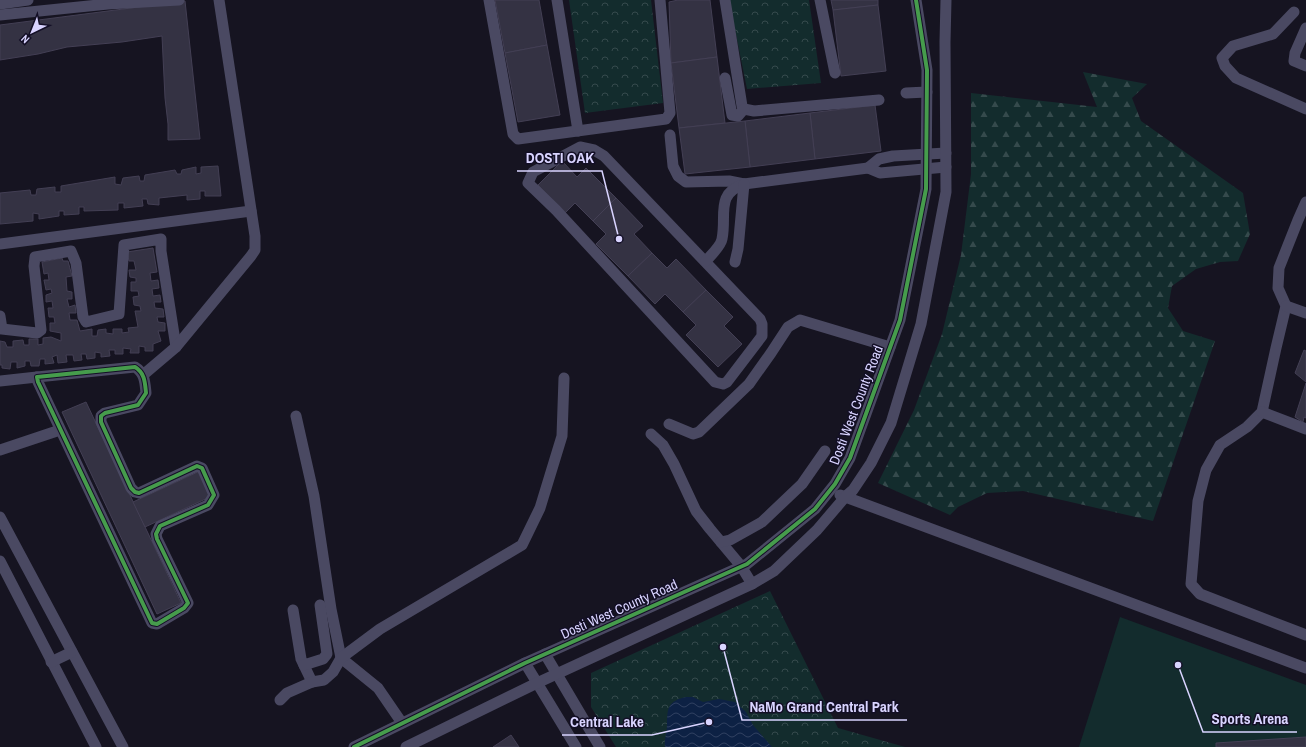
<svg xmlns="http://www.w3.org/2000/svg" width="1306" height="747" font-family="'Archivo Narrow',sans-serif">
<defs>
<pattern id="forest-firs" width="22" height="20" patternUnits="userSpaceOnUse"><rect width="22" height="20" fill="#132c2d"/><path d="M5 1l3.5 6h-7zM16 11l3.5 6h-7z" fill="#354a4c"/></pattern>
<pattern id="park-crowns" width="20" height="18" patternUnits="userSpaceOnUse"><rect width="20" height="18" fill="#132c2d"/><path d="M2 6a3 3 0 1 1 6 0M12 15a3 3 0 1 1 6 0" fill="none" stroke="#354a4c"/></pattern>
<pattern id="water-waves" width="16" height="10" patternUnits="userSpaceOnUse"><rect width="16" height="10" fill="#0d2144"/><path d="M0 5q4-4 8 0t8 0" fill="none" stroke="#304060"/></pattern>
</defs>
<rect width="100%" height="100%" fill="#161421"/>
<path fill="url(#forest-firs)" d="M 1083,72 L 1147,84 L 1132,98 L 1141,121 L 1243,193 L 1250,234 L 1238,261 L 1220,262 L 1196,269 L 1172,286 L 1168,308 L 1183,331 L 1215,341 L 1153,521 L 1023,491 L 987,493 L 958,507 L 950,515 L 878,483 L 914,410 L 942,334 L 961,255 L 971,174 L 971,93 L 1097,107 Z"/>
<g fill="url(#park-crowns)">
<path d="M 569,0 L 651,0 L 663,103 L 585,113 Z"/>
<path d="M 729,0 L 809,0 L 821,83 L 747,89 Z"/>
<path d="M 770,591 L 838,728 L 905,747 L 616,747 L 591,707 L 591,673 Z"/>
</g>
<path fill="#132c2d" d="M 1120,617 L 1306,685 L 1306,747 L 1079,747 Z"/>
<path fill="url(#water-waves)" d="M 686,697 L 693,697 L 703,702 L 719,699 L 735,702 L 746,712 L 753,725 L 772,747 L 665,747 C 664,739 667,732 667,725 C 667,708 668,701 686,697 Z"/>
<g fill="#343243" stroke="#433f54">
<path d="M 495,0 L 539,0 L 547,45 L 505,53 Z"/>
<path d="M 678,0 L 710,0 L 717,57 L 671,63 L 669,2 Z"/>
<path d="M 831,0 L 878,0 L 878,5 L 833,10 Z"/>
<path d="M 185,1 L 200,139 L 168,140 L 168,124 L 165,98 L 162,36 L 122,42 L 67,47 L 38,54 L 0,60 L 0,25 Z"/>
<path d="M 878,5 L 886,71 L 841,76 L 833,10 Z"/>
<path d="M 547,45 L 560,115 L 518,122 L 505,53 Z"/>
<path d="M 717,57 L 725,123 L 679,128 L 671,63 Z"/>
<path d="M 875,105 L 881,151 L 815,159 L 810,113 Z"/>
<path d="M 810,113 L 815,159 L 750,167 L 745,121 Z"/>
<path d="M 745,121 L 750,167 L 685,174 L 679,128 Z"/>
<path d="M 562,161 L 577,177 L 586,168 L 616,198 L 593,221 L 575,203 L 565,213 L 538,185 Z"/>
<path d="M 218,166 L 221,196 L 205,196 L 205,191 L 200,191 L 200,199 L 187,200 L 187,195 L 159,198 L 159,205 L 148,204 L 147,199 L 142,199 L 143,206 L 124,208 L 124,203 L 118,203 L 118,210 L 84,211 L 84,207 L 79,207 L 79,214 L 64,215 L 64,211 L 59,211 L 59,216 L 39,219 L 39,214 L 33,213 L 33,221 L 0,224 L 0,193 L 30,190 L 31,195 L 36,195 L 37,189 L 55,187 L 55,192 L 61,192 L 61,186 L 115,177 L 115,184 L 121,185 L 123,178 L 139,176 L 140,181 L 144,181 L 145,175 L 175,170 L 177,174 L 181,174 L 182,170 L 196,167 L 196,174 L 201,173 L 201,167 Z"/>
<path d="M 616,198 L 643,226 L 634,234 L 652,253 L 628,276 L 596,244 L 606,234 L 593,221 Z"/>
<path d="M 153,248 L 157,272 L 150,273 L 151,281 L 158,280 L 159,288 L 152,289 L 153,296 L 160,295 L 161,302 L 154,302 L 155,308 L 163,309 L 164,317 L 157,317 L 158,322 L 165,323 L 165,331 L 158,331 L 161,341 L 153,344 L 153,351 L 145,351 L 145,347 L 139,346 L 139,353 L 130,353 L 131,349 L 123,348 L 123,354 L 115,354 L 115,350 L 109,350 L 110,356 L 101,357 L 101,353 L 95,352 L 95,358 L 87,359 L 86,354 L 81,354 L 82,360 L 74,361 L 73,355 L 66,355 L 67,362 L 58,363 L 57,355 L 52,357 L 54,363 L 45,364 L 45,359 L 40,359 L 39,366 L 31,366 L 30,361 L 25,361 L 25,366 L 17,368 L 17,362 L 11,362 L 10,369 L 2,368 L 2,365 L 0,365 L 0,341 L 5,342 L 7,347 L 13,347 L 13,341 L 23,340 L 24,345 L 29,345 L 29,339 L 38,339 L 38,345 L 43,344 L 43,338 L 51,337 L 61,341 L 61,333 L 50,331 L 50,323 L 55,323 L 54,317 L 49,317 L 48,308 L 53,308 L 52,301 L 46,302 L 46,295 L 52,293 L 51,289 L 46,290 L 44,280 L 49,280 L 48,273 L 44,274 L 42,262 L 62,258 L 63,261 L 68,261 L 72,276 L 66,277 L 67,291 L 72,292 L 72,299 L 67,299 L 69,307 L 75,305 L 76,313 L 69,313 L 70,320 L 77,320 L 80,331 L 92,329 L 92,336 L 97,336 L 98,330 L 106,329 L 106,333 L 113,334 L 113,329 L 122,329 L 122,333 L 129,332 L 128,328 L 138,327 L 135,311 L 141,311 L 140,306 L 134,305 L 133,297 L 139,296 L 138,291 L 131,291 L 131,282 L 136,282 L 136,278 L 130,277 L 129,270 L 136,270 L 134,261 L 129,261 L 127,252 Z"/>
<path d="M 652,253 L 667,268 L 676,259 L 706,290 L 683,312 L 665,294 L 655,304 L 628,276 Z"/>
<path d="M 706,290 L 733,317 L 724,326 L 742,344 L 718,367 L 686,335 L 696,325 L 683,312 Z"/>
<path d="M 1304,350 L 1306,351 L 1306,382 L 1295,373 Z"/>
<path d="M 1306,383 L 1306,418 L 1304,417 L 1303,422 L 1295,417 Z"/>
<path d="M 86,402 L 181,603 L 157,614 L 62,412 Z"/>
<path d="M 200,471 L 212,496 L 145,527 L 133,502 Z"/>
<path d="M 511,735 L 519,747 L 493,747 Z"/>
<path d="M 1306,737 L 1306,747 L 1216,747 L 1216,743 Z"/>
</g>
<g fill="none" stroke-linecap="round" stroke-linejoin="round">
<g stroke="#4a4962" stroke-width="11">
<path d="M 489,0 L 513,134 L 518,139 L 666,119 L 670,113 L 660,0"/>
<path d="M 557,0 L 578,131"/>
<path d="M 725,0 L 742,106 L 744,109 L 754,111 L 879,100"/>
<path d="M 820,0 L 835,73"/>
<path d="M 0,4 L 28,0"/>
<path d="M 1294,12 L 1273,34 L 1233,46 L 1222,58 L 1225,66 L 1236,78 L 1306,109"/>
<path d="M 0,15 L 108,4 L 179,0"/>
<path d="M 1306,28 L 1295,53 L 1294,61 L 1306,66"/>
<path d="M 725,78 L 732,115 L 738,116 L 744,109"/>
<path d="M 906,93 L 927,92"/>
<path d="M 670,135 L 673,166 L 678,176 L 686,182 L 729,181 L 744,184"/>
<path d="M 580,147 L 594,150 L 604,156 L 760,319 L 762,324 L 762,336 L 727,382 L 723,384 L 715,382 L 556,210 L 528,183 L 533,172 Z"/>
<path d="M 868,168 L 879,159 L 893,156 L 946,153"/>
<path d="M 1306,202 L 1298,220 L 1279,268 L 1278,288 L 1286,306 L 1276,348 L 1262,412 L 1247,427 L 1220,445 L 1206,470 L 1198,501 L 1191,584 L 1200,594 L 1306,635"/>
<path d="M 0,244 L 251,211"/>
<path d="M 706,261 C 711,255 721,246 722,239 C 727,215 715,194 744,184 L 868,168 L 880,173 L 946,167"/>
<path d="M 735,262 L 738,249 L 744,184"/>
<path d="M 1286,306 L 1306,313"/>
<path d="M 0,316 L 2,329 L 37,333 L 41,330 L 34,266 L 35,257 L 71,251 L 76,263 L 83,317 L 86,322 L 119,314 L 124,245 L 161,239 L 161,251 L 176,347"/>
<path d="M 135,367 C 145,373 145,383 146,393 L 138,405 L 105,413 L 101,416 L 101,422 L 131,488 L 135,492 L 139,493 L 197,466 L 202,468 L 214,495 L 208,505 L 160,526 L 156,534 L 157,539 L 188,603 L 184,608 L 157,624 L 152,623 L 38,382 L 37,377 Z"/>
<path d="M 143,375 L 176,347 L 251,256 L 255,250 L 255,236 L 219,0"/>
<path d="M 0,381 L 37,377"/>
<path d="M 1262,412 L 1306,429"/>
<path d="M 296,416 L 314,496 L 331,609 L 341,658 L 378,688 L 402,723"/>
<path d="M 669,424 L 693,434 L 699,432 L 749,384 L 771,353 L 788,327 L 800,320 L 890,347"/>
<path d="M 651,434 L 663,445 L 674,464 L 696,511 L 710,529 L 741,566 L 752,584"/>
<path d="M 0,450 L 60,430"/>
<path d="M 840,495 L 1306,668"/>
<path d="M 0,517 L 123,747"/>
<path d="M 721,542 L 730,540 L 762,522 L 802,484 L 825,451"/>
<path d="M 0,561 L 96,747"/>
<path d="M 293,610 L 301,659 L 312,682"/>
<path d="M 545,654 L 600,747"/>
<path d="M 51,662 L 72,652"/>
<path d="M 525,663 L 576,747"/>
<path d="M 304,665 L 323,659 L 327,654 L 320,605"/>
<path d="M 280,700 L 287,693 L 312,682 L 324,680 L 333,672 L 341,658 L 380,629 L 522,545 L 540,508 L 562,436 L 564,378"/>
<path d="M 354,747 L 525,663 L 747,564 L 815,509 L 835,484 L 850,458 L 900,320 L 926,189 L 927,70 L 916,0"/>
<path d="M 406,747 L 537,683 L 752,584 L 774,571 L 817,530 L 846,496 L 853,490 L 871,463 L 891,423 L 921,324 L 946,192 L 945,42 L 946,0"/>
</g>
<g stroke="#130f26" stroke-width="6">
<g id="cycleway">
<path d="M 135,367 C 145,373 145,383 146,393 L 138,405 L 105,413 L 101,416 L 101,422 L 131,488 L 135,492 L 139,493 L 197,466 L 202,468 L 214,495 L 208,505 L 160,526 L 156,534 L 157,539 L 188,603 L 184,608 L 157,624 L 152,623 L 38,382 L 37,377 Z"/>
<path d="M 354,747 L 525,663 L 747,564 L 815,509 L 835,484 L 850,458 L 900,320 L 926,189 L 927,70 L 916,0"/>
</g>
</g>
<use href="#cycleway" stroke="#469c4c" stroke-width="4"/>
</g>
<g text-anchor="middle" stroke-width="3" stroke-linejoin="round" paint-order="stroke">
<g font-size="14" fill="#d9d4ff" stroke="#130f26">
<text transform="translate(856 405) rotate(-69)" y="5">Dosti West County Road</text>
<text transform="translate(619 609) rotate(-24)" y="5">Dosti West County Road</text>
</g>
</g>
<path fill="none" stroke="#d9d4ff" stroke-width="1.5" d="M619 239L602 171H517M723 647L742 720H907M1178 665L1203 732H1297M709 722L652 735H562"/>
<g fill="#d9d4ff" stroke="#130f26" stroke-width="1.5">
<circle cx="619" cy="239" r="4"/>
<circle cx="723" cy="647" r="4"/>
<circle cx="1178" cy="665" r="4"/>
<circle cx="709" cy="722" r="4"/>
</g>
<g font-size="15" text-anchor="middle" font-weight="bold" fill="#d9d4ff" stroke="#130f26" stroke-width="3" stroke-linejoin="round" paint-order="stroke">
<text x="560" y="163">DOSTI OAK</text>
<text x="824" y="712">NaMo Grand Central Park</text>
<text x="1250" y="724">Sports Arena</text>
<text x="607" y="727">Central Lake</text>
</g>
<g transform="translate(32 32) rotate(223)" stroke="#130f26" stroke-width="3" paint-order="stroke">
<path d="M0-3L7 15L0 10L-7 15Z" fill="#d9d4ff"/>
<text y="-6" font-size="11" font-weight="bold" text-anchor="middle" fill="#d9d4ff">N</text>
</g>
</svg>
